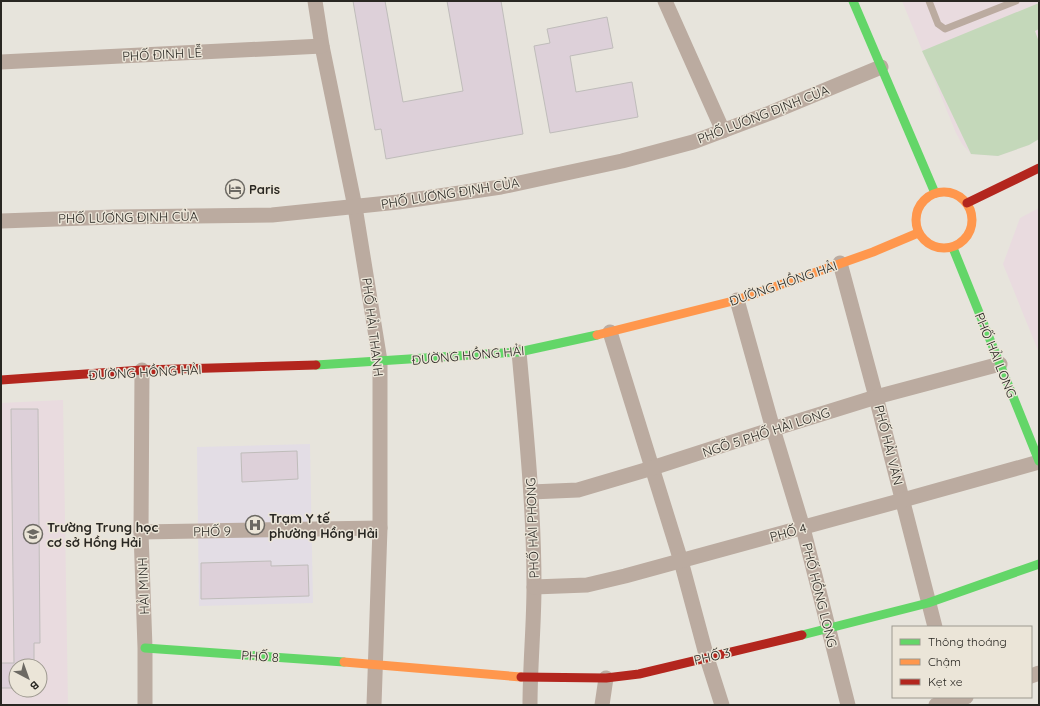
<svg xmlns="http://www.w3.org/2000/svg" width="1040" height="706" font-family="Quicksand,sans-serif">
<rect width="100%" height="100%" fill="#e7e4dc"/>
<g fill="#e9dbdf" fill-rule="evenodd">
<path d="M 902,1 L 1039,1 L 1039,139 L 1029,145 L 998,156 L 971,154 L 962,144 L 956,133 Z"/>
<path d="M 1039,208 L 1039,353 L 1003,264 L 1020,218 Z"/>
<path d="M 63,400 L 68,705 L 1,705 L 1,403 ZM 16,666 L 40,666 L 40,690 L 16,690 Z"/>
</g>
<path fill="#e3dde5" d="M 310,444 L 313,603 L 199,606 L 197,447 Z"/>
<path fill="#c4d8ba" d="M 1039,3 L 1039,29 L 1035,31 L 1039,42 L 1039,139 L 1029,145 L 998,156 L 971,154 L 922,51 Z"/>
<g fill="#ddd0d9" stroke="#bfbcba">
<path d="M 353,1 L 385,1 L 403,102 L 463,91 L 447,1 L 501,1 L 523,134 L 386,159 L 381,129 L 375,130 Z"/>
<path d="M 607,17 L 613,48 L 570,56 L 576,92 L 632,82 L 638,117 L 550,133 L 534,46 L 550,43 L 547,29 Z"/>
<path d="M 11,409 L 38,409 L 40,643 L 34,643 L 34,666 L 16,666 L 16,688 L 1,688 L 1,663 L 14,663 Z"/>
<path d="M 297,451 L 298,479 L 242,482 L 241,453 Z"/>
<path d="M 271,561 L 271,566 L 308,565 L 309,596 L 201,599 L 201,563 Z"/>
</g>
<g fill="none" stroke-linecap="round" stroke-linejoin="round">
<path stroke="#bbaba0" stroke-width="7" d="M 929,1 L 938,24 L 945,29 L 1016,1"/>
<g stroke="#bbaba0" stroke-width="15">
<path d="M 315,1 L 322,46 L 355,207 L 380,361 L 380,528 L 374,705"/>
<path d="M 665,1 L 723,131"/>
<path d="M 1,62 L 322,46"/>
<path d="M 1,221 L 114,217 L 272,215 L 398,202 L 501,187 L 622,161 L 693,142 L 770,113 L 881,67"/>
<path d="M 840,263 L 876,397 L 935,627"/>
<path d="M 737,300 L 773,429 L 803,528 L 848,705"/>
<path d="M 610,332 L 681,561 L 707,658 L 722,705"/>
<path d="M 519,352 C 526,430 534,508 534,586 C 534,626 530,665 530,705"/>
<path d="M 142,370 L 141,532 L 145,648 L 145,705"/>
<path d="M 531,492 L 578,490 L 649,469 L 773,429 L 876,397 L 1000,364"/>
<path d="M 141,532 L 380,528"/>
<path d="M 534,587 L 587,585 L 625,576 L 903,500 L 1039,462"/>
<path d="M 1031,676 L 1039,673"/>
<path d="M 602,705 L 606,678"/>
<path d="M 936,705 L 966,697"/>
</g>
<g stroke="#63d668" stroke-width="9">
<path d="M 853,1 L 935,193"/>
<path d="M 953,248 L 1039,461"/>
<path d="M 316,365 L 519,352 L 597,335"/>
<path d="M 802,635 L 928,603 L 1039,564"/>
<path d="M 145,648 L 344,662"/>
</g>
<g stroke="#ff974d" stroke-width="9">
<circle cx="944" cy="220" r="28"/>
<path d="M 597,335 L 737,300 L 873,252 L 918,233"/>
<path d="M 344,662 L 521,677"/>
</g>
<g stroke="#b3261e" stroke-width="9">
<path d="M 967,203 L 1039,168"/>
<path d="M 1,380 L 142,370 L 316,365"/>
<path d="M 521,677 L 606,678 L 639,674 L 802,635"/>
</g>
</g>
<defs>
<g id="hotel-ring" transform="scale(1)"><circle r="9.5" fill="#ebe5d8" stroke="#6c6963" stroke-width="1.5"/><path d="M-6-4.5h1.5V1H6V5H4.5V3h-9V5H-6ZM-4 0a1.8 1.8 0 1 1 3.6 0ZM.5 0V-2.5h3Q6-2.5 6 0Z" fill="#6c6963"/></g>
<g id="hospital-ring" transform="scale(1)"><circle r="9.5" fill="#ebe5d8" stroke="#6c6963" stroke-width="1.5"/><path d="M-5-5h3v3.5h4V-5h3V5h-3V1.5h-4V5h-3Z" fill="#6c6963"/></g>
<g id="school-ring" transform="scale(1)"><circle r="9.5" fill="#ebe5d8" stroke="#6c6963" stroke-width="1.5"/><path d="M0-5L7-2L0 1L-7-2ZM-4 1L0 2.5L4 1V4Q0 6-4 4Z" fill="#6c6963"/></g>
</defs>
<g fill-rule="evenodd">
<use href="#hotel-ring" x="235" y="189"/>
<use href="#hospital-ring" x="255" y="525"/>
<use href="#school-ring" x="33" y="534"/>
</g>
<g text-anchor="middle" stroke-width="3" stroke-linejoin="round" paint-order="stroke">
<g font-size="13" fill="#292722" stroke="#ebe5d8">
<text transform="translate(162 54) rotate(-3)" y="5">PHỐ ĐINH LỄ</text>
<text transform="translate(763 114) rotate(-21)" y="5">PHỐ LƯƠNG ĐỊNH CỦA</text>
<text transform="translate(450 193) rotate(-9)" y="5">PHỐ LƯƠNG ĐỊNH CỦA</text>
<text transform="translate(128 217) rotate(-1)" y="5">PHỐ LƯƠNG ĐỊNH CỦA</text>
<text transform="translate(783 283) rotate(-19)" y="5">ĐƯỜNG HỒNG HẢI</text>
<text transform="translate(373 327) rotate(83)" y="5">PHỐ HẢI THANH</text>
<text transform="translate(468 355) rotate(-5)" y="5">ĐƯỜNG HỒNG HẢI</text>
<text transform="translate(996 355) rotate(68)" y="5">PHỐ HẢI LONG</text>
<text transform="translate(145 372) rotate(-3)" y="5">ĐƯỜNG HỒNG HẢI</text>
<text transform="translate(766 432) rotate(-18)" y="5">NGÕ 5 PHỐ HẢI LONG</text>
<text transform="translate(889 445) rotate(76)" y="5">PHỐ HẢI VÂN</text>
<text transform="translate(532 528) rotate(-92)" y="5">PHỐ HẢI PHONG</text>
<text transform="translate(212 531) rotate(-1)" y="5">PHỐ 9</text>
<text transform="translate(788 532) rotate(-15)" y="5">PHỐ 4</text>
<text transform="translate(143 586) rotate(-92)" y="5">HẢI MINH</text>
<text transform="translate(820 595) rotate(76)" y="5">PHỐ HỒNG LONG</text>
<text transform="translate(260 656) rotate(4)" y="5">PHỐ 8</text>
<text transform="translate(712 656) rotate(-13)" y="5">PHỐ 3</text>
</g>
<g font-size="13" font-weight="bold" fill="#292722" stroke="#ebe5d8" text-anchor="start">
<text x="249" y="194">Paris</text>
<text x="269" y="523">Trạm Y tế<tspan x="269" dy="15">phường Hồng Hải</tspan></text>
<text x="47" y="532">Trường Trung học<tspan x="47" dy="15">cơ sở Hồng Hải</tspan></text>
</g>
</g>
<rect width="1040" height="706" fill="none" stroke="#292722" stroke-width="4"/>
<rect x="892" y="626" width="140" height="72" fill="#ebe5d8" stroke="#9d998f"/>
<rect x="900" y="639" width="20" height="6" fill="#63d668" stroke="#9d998f"/>
<text x="928" y="646" font-size="12" fill="#292722">Thông thoáng</text>
<rect x="900" y="659" width="20" height="6" fill="#ff974d" stroke="#9d998f"/>
<text x="928" y="666" font-size="12" fill="#292722">Chậm</text>
<rect x="900" y="679" width="20" height="6" fill="#b3261e" stroke="#9d998f"/>
<text x="928" y="686" font-size="12" fill="#292722">Kẹt xe</text>
<g transform="translate(28 678) rotate(139)"><circle r="19" fill="#ebe5d8" stroke="#9d998f"/>
<path d="M0-3L7 15L0 10L-7 15Z" fill="#6c6963"/>
<text y="-6" font-size="11" font-weight="bold" text-anchor="middle" fill="#292722">B</text>
</g>
</svg>
